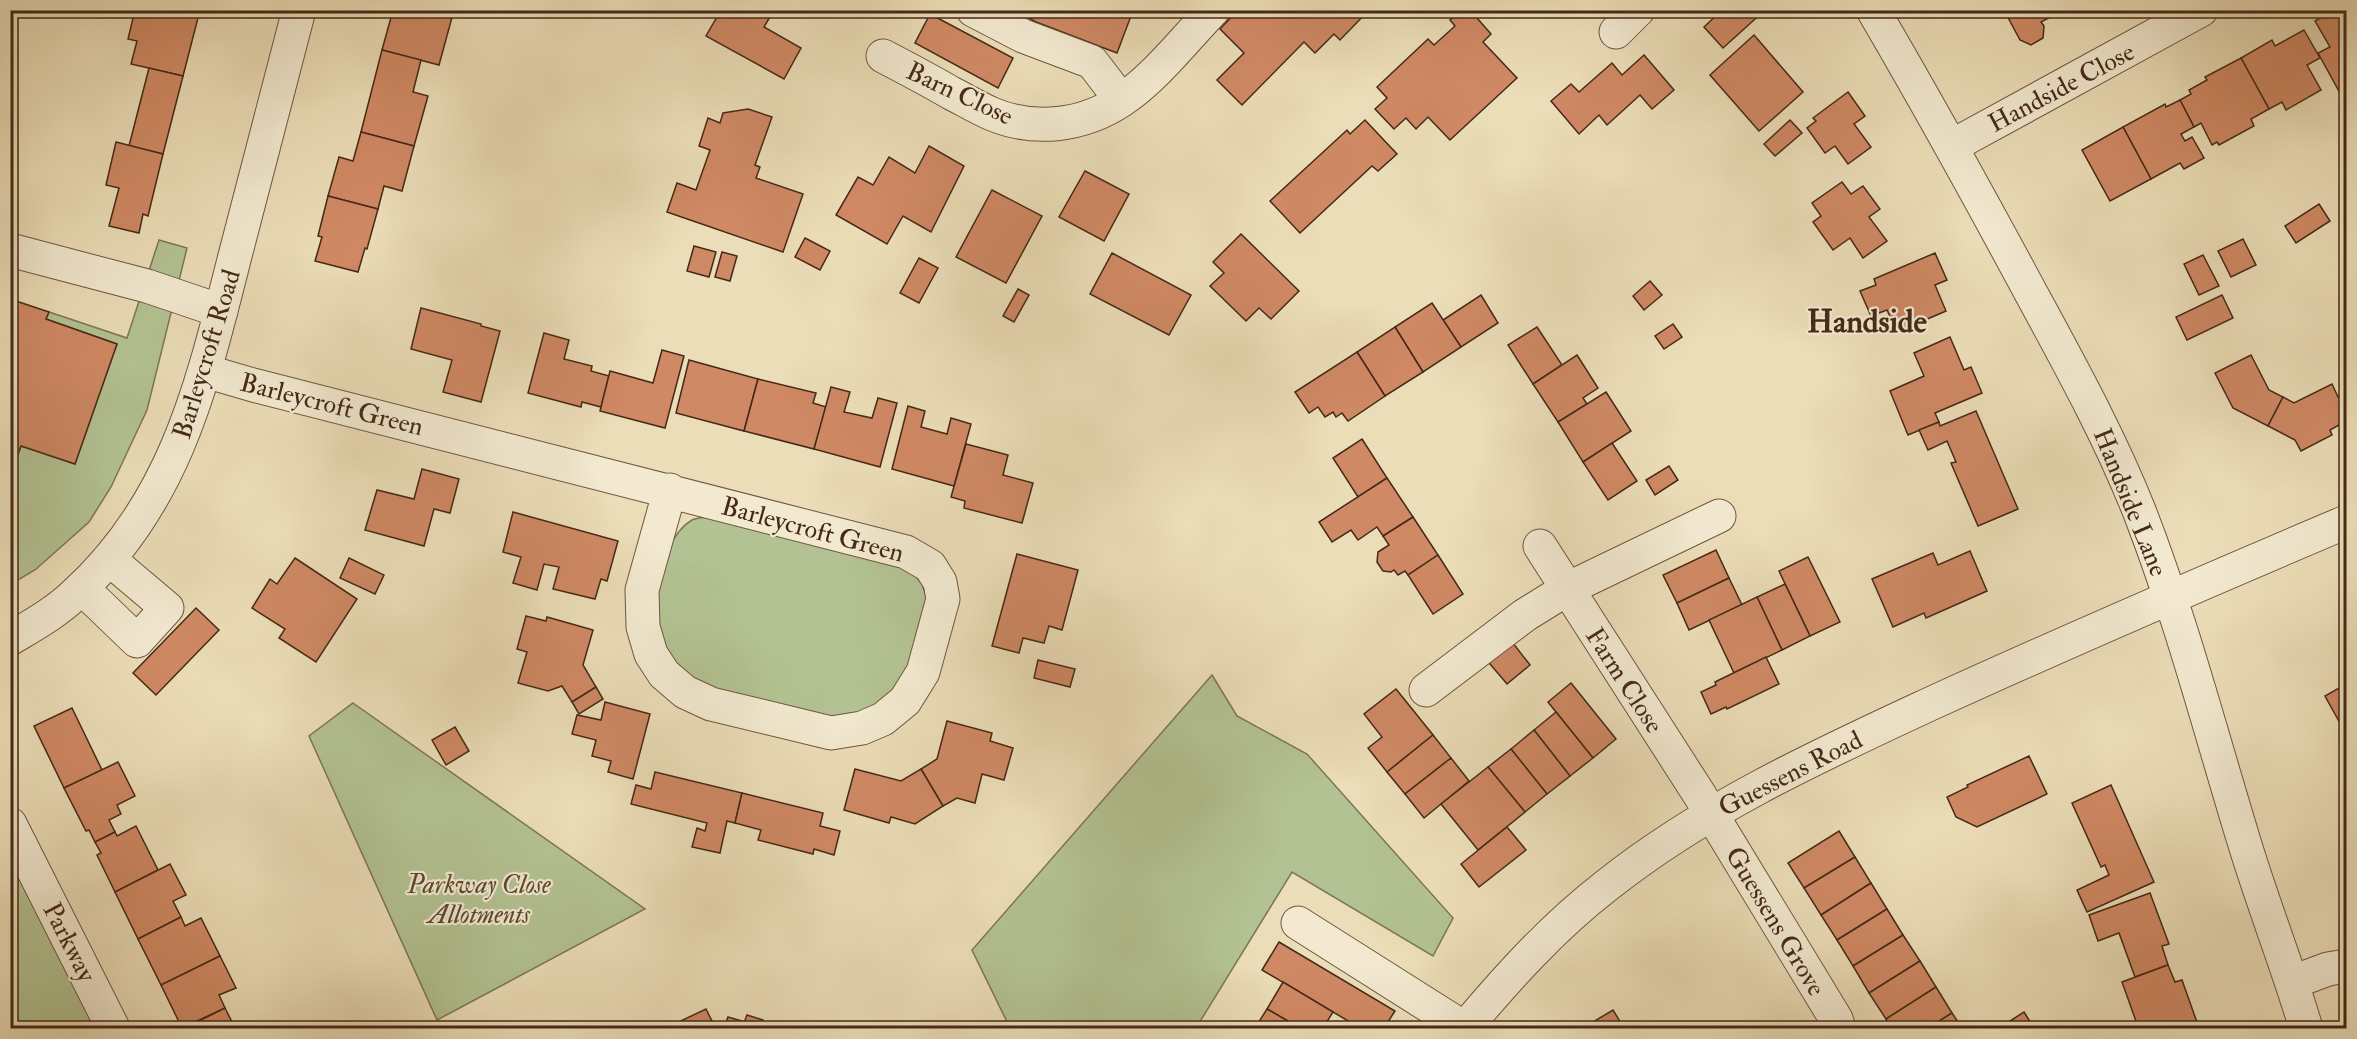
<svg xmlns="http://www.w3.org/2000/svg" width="2357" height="1039" font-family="'IM FELL Double Pica',serif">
<rect width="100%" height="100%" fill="#ebddb7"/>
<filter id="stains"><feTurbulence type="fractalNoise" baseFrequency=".00333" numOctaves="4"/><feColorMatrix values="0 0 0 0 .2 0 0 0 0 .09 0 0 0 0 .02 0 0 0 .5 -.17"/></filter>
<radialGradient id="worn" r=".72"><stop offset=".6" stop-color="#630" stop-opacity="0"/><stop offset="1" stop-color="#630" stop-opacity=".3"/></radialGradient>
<g fill="#b3c292" stroke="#7c7654" stroke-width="1.5">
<path d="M 159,240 L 187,248 L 147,410 L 111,487 L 89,522 L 35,570 L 11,584 L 11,475 L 21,446 L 75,464 L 117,344 L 46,319 L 49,312 L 127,338 Z"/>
<path d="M 714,516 L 899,564 L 914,574 L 922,584 L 928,602 L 909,670 L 894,693 L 874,709 L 834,720 L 688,682 C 675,664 661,648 656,626 C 649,597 665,536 692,520 C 698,517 707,517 714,516 Z"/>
<path d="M 1212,675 L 1237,716 L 1307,754 L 1453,918 L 1433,956 L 1292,872 L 1196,1028 L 1010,1028 L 972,950 Z"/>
<path d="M 353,703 L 645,909 L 437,1020 L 309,736 Z"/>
<path d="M 11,856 L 96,1028 L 11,1028 Z"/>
</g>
<g fill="#cf8964" stroke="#452917" stroke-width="1.5">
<path d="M 135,10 L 200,10 L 183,76 L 131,64 L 137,41 L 128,39 Z"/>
<path d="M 393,10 L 454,10 L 439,65 L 382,50 Z"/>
<path d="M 721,10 L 774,10 L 764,27 L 801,48 L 784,79 L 706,36 Z"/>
<path d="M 1014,10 L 1116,10 L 1131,16 L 1117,53 L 1036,22 Z"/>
<path d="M 1116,10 L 1142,10 L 1135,17 Z"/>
<path d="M 1238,10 L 1369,10 L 1340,40 L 1334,34 L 1315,53 L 1304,42 L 1242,105 L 1217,80 L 1244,53 L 1220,29 Z"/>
<path d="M 1460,10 L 1470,10 L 1491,34 L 1483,42 L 1517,78 L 1450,140 L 1428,117 L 1416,129 L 1406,118 L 1394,129 L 1375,109 L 1387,98 L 1377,87 L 1428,39 L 1434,45 L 1455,26 L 1450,20 Z"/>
<path d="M 1722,10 L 1765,10 L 1723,48 L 1704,27 Z"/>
<path d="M 2004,10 L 2059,10 L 2060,12 L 2041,22 L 2044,26 L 2043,38 L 2031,45 L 2020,40 Z"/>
<path d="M 2334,10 L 2346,10 L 2346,90 L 2340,93 L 2318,53 L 2330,47 L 2315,21 Z"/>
<path d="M 930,14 L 1013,58 L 998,88 L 915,43 Z"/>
<path d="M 2304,30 L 2320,58 L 2307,65 L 2321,90 L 2286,110 L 2282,102 L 2269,109 L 2241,58 L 2272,40 L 2275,46 Z"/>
<path d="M 1754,35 L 1803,92 L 1759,131 L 1710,75 Z"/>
<path d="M 382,50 L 421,60 L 413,92 L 428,96 L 414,146 L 361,132 Z"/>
<path d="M 1644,55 L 1674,90 L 1652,109 L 1640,95 L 1607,125 L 1599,115 L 1579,134 L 1551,101 L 1571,84 L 1579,92 L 1612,63 L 1622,75 Z"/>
<path d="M 2241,58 L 2269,109 L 2251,119 L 2254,126 L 2219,145 L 2217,142 L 2212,145 L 2201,123 L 2194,127 L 2180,100 L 2191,94 L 2189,90 L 2207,80 L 2205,77 Z"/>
<path d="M 149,68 L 183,76 L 163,154 L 129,146 Z"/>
<path d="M 1848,92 L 1865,116 L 1854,124 L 1871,147 L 1848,164 L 1835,146 L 1825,153 L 1807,128 L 1816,121 L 1813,118 Z"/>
<path d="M 2180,100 L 2194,127 L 2181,134 L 2185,141 L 2192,137 L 2204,158 L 2184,169 L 2180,163 L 2151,179 L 2123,127 L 2165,104 L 2166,107 Z"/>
<path d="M 748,109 L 772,117 L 755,165 L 760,167 L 756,178 L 803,194 L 783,252 L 667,212 L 677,183 L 696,190 L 710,150 L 699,146 L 708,118 L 720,123 L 723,113 Z"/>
<path d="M 1365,120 L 1397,154 L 1378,171 L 1372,166 L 1300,233 L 1270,201 L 1347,130 L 1350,134 Z"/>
<path d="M 1790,120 L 1802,133 L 1775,156 L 1764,144 Z"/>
<path d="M 2123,127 L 2151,179 L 2110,201 L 2082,150 Z"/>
<path d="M 361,132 L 414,146 L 402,191 L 384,186 L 378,209 L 328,196 L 339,157 L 353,161 Z"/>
<path d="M 116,142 L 163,154 L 148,216 L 143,214 L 139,233 L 109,226 L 119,188 L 106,185 Z"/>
<path d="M 929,146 L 964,166 L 931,232 L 903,216 L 887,244 L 836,215 L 858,177 L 873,185 L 889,157 L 915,173 Z"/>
<path d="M 1085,171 L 1129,194 L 1104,241 L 1059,217 Z"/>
<path d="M 1842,182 L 1851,194 L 1863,186 L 1880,209 L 1869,217 L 1887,241 L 1863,258 L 1850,238 L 1833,250 L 1813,222 L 1821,216 L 1812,203 Z"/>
<path d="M 992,190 L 1042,216 L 1006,283 L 956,257 Z"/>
<path d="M 328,196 L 378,209 L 367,249 L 365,248 L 358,272 L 315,261 L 322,237 L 318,236 Z"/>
<path d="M 2319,204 L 2330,221 L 2296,243 L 2285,226 Z"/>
<path d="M 1241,234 L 1299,291 L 1271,319 L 1259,308 L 1246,321 L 1210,286 L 1224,273 L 1213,262 Z"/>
<path d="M 805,238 L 830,251 L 820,270 L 795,257 Z"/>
<path d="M 2243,239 L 2256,265 L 2231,277 L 2218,251 Z"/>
<path d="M 694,246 L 716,252 L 709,277 L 687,271 Z"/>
<path d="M 722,252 L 737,256 L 730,281 L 715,277 Z"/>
<path d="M 1112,253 L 1191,295 L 1169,335 L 1090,294 Z"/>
<path d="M 1935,253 L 1947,280 L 1935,285 L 1946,311 L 1897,332 L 1887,310 L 1871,316 L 1860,291 L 1876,285 L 1874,279 Z"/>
<path d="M 2203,255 L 2219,286 L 2199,295 L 2184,264 Z"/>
<path d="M 919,258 L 938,268 L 919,303 L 900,293 Z"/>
<path d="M 1650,281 L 1662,295 L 1644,310 L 1633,296 Z"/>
<path d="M 1018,289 L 1029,295 L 1014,322 L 1003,316 Z"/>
<path d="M 1481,295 L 1498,323 L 1461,347 L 1443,320 Z"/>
<path d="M 2222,295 L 2233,318 L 2187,340 L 2176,317 Z"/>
<path d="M 10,299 L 49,312 L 46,319 L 117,344 L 75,464 L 21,446 L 10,475 Z"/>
<path d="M 1432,303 L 1461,347 L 1423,372 L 1395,327 Z"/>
<path d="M 421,308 L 481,324 L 481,326 L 500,331 L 481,402 L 443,392 L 452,360 L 411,349 Z"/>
<path d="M 1673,324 L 1682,337 L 1664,349 L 1655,336 Z"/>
<path d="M 1395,327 L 1423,372 L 1385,396 L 1357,352 Z"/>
<path d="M 1537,327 L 1562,365 L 1533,384 L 1508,345 Z"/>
<path d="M 544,333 L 569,340 L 564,359 L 592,366 L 591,371 L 609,376 L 601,407 L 582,402 L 581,407 L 528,393 Z"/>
<path d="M 1950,337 L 1964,370 L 1971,367 L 1982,393 L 1935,413 L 1939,422 L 1908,435 L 1890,391 L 1924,376 L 1914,353 Z"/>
<path d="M 662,350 L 684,356 L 665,428 L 600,411 L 610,371 L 653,383 Z"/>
<path d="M 1357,352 L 1385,396 L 1348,421 L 1342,413 L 1336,417 L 1333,412 L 1325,417 L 1318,407 L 1309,413 L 1295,392 Z"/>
<path d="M 1577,355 L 1598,388 L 1583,398 L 1587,404 L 1558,422 L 1533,384 Z"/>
<path d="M 2251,355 L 2269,390 L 2283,397 L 2268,426 L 2233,408 L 2215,373 Z"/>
<path d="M 689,360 L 758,379 L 744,431 L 676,413 Z"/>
<path d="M 758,379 L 816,393 L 813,403 L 826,407 L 814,449 L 744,431 Z"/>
<path d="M 2332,384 L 2338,397 L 2346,392 L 2346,421 L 2330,430 L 2332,435 L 2301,451 L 2295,440 L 2268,426 L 2283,397 L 2294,403 Z"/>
<path d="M 831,387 L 850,392 L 844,412 L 872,418 L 878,398 L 897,403 L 880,467 L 814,449 Z"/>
<path d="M 1606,392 L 1631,431 L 1583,462 L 1558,422 Z"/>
<path d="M 908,406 L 925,411 L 921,427 L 947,434 L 951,418 L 971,424 L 954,486 L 892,469 Z"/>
<path d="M 1976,411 L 2018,509 L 1978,526 L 1951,463 L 1956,462 L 1947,441 L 1928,450 L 1919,430 L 1939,422 L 1940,426 Z"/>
<path d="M 1362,439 L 1387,478 L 1358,497 L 1333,458 Z"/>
<path d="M 1612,443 L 1637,481 L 1608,500 L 1583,462 Z"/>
<path d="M 966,444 L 1008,455 L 1003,475 L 1033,483 L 1022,523 L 964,508 L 965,501 L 951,497 Z"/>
<path d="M 1669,466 L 1678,480 L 1655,495 L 1646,480 Z"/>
<path d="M 422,469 L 459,479 L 450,513 L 434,509 L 424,546 L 365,530 L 377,490 L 414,499 Z"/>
<path d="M 1387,478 L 1413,517 L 1383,536 L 1377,527 L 1358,540 L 1351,530 L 1332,542 L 1319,522 Z"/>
<path d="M 513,512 L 618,541 L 607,581 L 601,579 L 595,599 L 553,589 L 559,567 L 544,564 L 537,590 L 513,583 L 521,557 L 503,552 Z"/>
<path d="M 1413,517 L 1438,555 L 1408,575 L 1405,571 L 1398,575 L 1394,570 L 1391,572 L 1383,571 L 1377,562 L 1378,552 L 1389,545 L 1383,536 Z"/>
<path d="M 1716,550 L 1729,578 L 1677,603 L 1663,575 Z"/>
<path d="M 1970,551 L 1987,591 L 1926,618 L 1924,613 L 1893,627 L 1872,579 L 1933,553 L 1938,565 Z"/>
<path d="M 1017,554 L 1078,570 L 1062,630 L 1049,626 L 1044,643 L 1023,638 L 1019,653 L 992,646 Z"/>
<path d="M 1438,555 L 1463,594 L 1433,614 L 1408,575 Z"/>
<path d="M 1808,557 L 1840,622 L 1810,636 L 1779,571 Z"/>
<path d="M 295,558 L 357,599 L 316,662 L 279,638 L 285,629 L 252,608 L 270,579 L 277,584 Z"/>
<path d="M 349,558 L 384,575 L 375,594 L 340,578 Z"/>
<path d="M 1729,578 L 1742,605 L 1689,630 L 1677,603 Z"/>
<path d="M 1785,584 L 1810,636 L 1782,650 L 1757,597 Z"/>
<path d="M 1757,597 L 1782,650 L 1734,673 L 1709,620 Z"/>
<path d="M 196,608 L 219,630 L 156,695 L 133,673 Z"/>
<path d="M 526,616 L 546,621 L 547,617 L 593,630 L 583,665 L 596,687 L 572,702 L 562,686 L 548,691 L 518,683 L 527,652 L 517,649 Z"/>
<path d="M 1509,638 L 1530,665 L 1507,684 L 1485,658 Z"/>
<path d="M 1766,657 L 1779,684 L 1727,709 L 1726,707 L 1711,714 L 1701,692 L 1716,685 L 1715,682 Z"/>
<path d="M 1038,660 L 1075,669 L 1070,687 L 1034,678 Z"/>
<path d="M 1571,683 L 1616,739 L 1593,758 L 1548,702 Z"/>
<path d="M 2346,684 L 2346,734 L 2325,696 Z"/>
<path d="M 596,687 L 603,699 L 579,714 L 572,702 Z"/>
<path d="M 1396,689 L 1433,735 L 1387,772 L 1368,748 L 1382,737 L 1364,714 Z"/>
<path d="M 605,702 L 650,714 L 633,779 L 608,772 L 611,761 L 592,756 L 596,740 L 572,734 L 577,715 L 601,720 Z"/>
<path d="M 72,708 L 102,770 L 64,788 L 34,726 Z"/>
<path d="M 1556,712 L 1593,758 L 1570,776 L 1534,730 Z"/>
<path d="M 947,721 L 992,733 L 990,741 L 1013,748 L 1004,780 L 982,774 L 975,803 L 957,798 L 943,806 L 921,769 L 937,759 Z"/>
<path d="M 455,727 L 469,751 L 446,765 L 432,740 Z"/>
<path d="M 1534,730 L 1570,776 L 1547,794 L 1511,749 Z"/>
<path d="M 1433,735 L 1451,758 L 1405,794 L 1387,772 Z"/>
<path d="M 1511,749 L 1547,794 L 1525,812 L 1488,767 Z"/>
<path d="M 2029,756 L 2047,794 L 1977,827 L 1956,817 L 1947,797 L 1968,787 L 1967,785 Z"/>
<path d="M 1451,758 L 1469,781 L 1424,818 L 1405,794 Z"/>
<path d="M 118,762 L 135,796 L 117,805 L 121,814 L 109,820 L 115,832 L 95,842 L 89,830 L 86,831 L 64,788 Z"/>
<path d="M 1488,767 L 1525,812 L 1478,850 L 1441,804 Z"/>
<path d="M 855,769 L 901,781 L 921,769 L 943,806 L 915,824 L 891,817 L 889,823 L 844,810 Z"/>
<path d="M 655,772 L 742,793 L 735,823 L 727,821 L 720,853 L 692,847 L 697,828 L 705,831 L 707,823 L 631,804 L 636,785 L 651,789 Z"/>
<path d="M 2111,785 L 2154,882 L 2087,912 L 2077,890 L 2109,875 L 2105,865 L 2101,867 L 2072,803 Z"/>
<path d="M 742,793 L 823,813 L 820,826 L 840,831 L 834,855 L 814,849 L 813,854 L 758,840 L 761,830 L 735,823 Z"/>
<path d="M 136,826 L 158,870 L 115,892 L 97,855 L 101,853 L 95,842 L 115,832 L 117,836 Z"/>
<path d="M 1507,827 L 1526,850 L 1479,887 L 1461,864 Z"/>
<path d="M 1839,831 L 1855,857 L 1804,888 L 1788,863 Z"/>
<path d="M 1855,857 L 1871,883 L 1821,915 L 1804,888 Z"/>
<path d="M 170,864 L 186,895 L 173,901 L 181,917 L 138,939 L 115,892 Z"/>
<path d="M 1871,883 L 1887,909 L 1837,940 L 1821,915 Z"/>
<path d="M 2150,893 L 2169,944 L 2162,946 L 2168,965 L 2135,977 L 2119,933 L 2098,941 L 2089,915 Z"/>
<path d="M 1887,909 L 1903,935 L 1853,966 L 1837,940 Z"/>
<path d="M 181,917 L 185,926 L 201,918 L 220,956 L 161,985 L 138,939 Z"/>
<path d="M 1903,935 L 1920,961 L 1869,993 L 1853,966 Z"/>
<path d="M 1279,942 L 1395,1011 L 1384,1028 L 1360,1028 L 1262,970 Z"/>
<path d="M 220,956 L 236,988 L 219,995 L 225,1008 L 182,1028 L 161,985 Z"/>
<path d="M 1920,961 L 1936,987 L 1886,1019 L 1869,993 Z"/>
<path d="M 2168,965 L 2175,982 L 2182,980 L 2199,1028 L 2124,1028 L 2137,1024 L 2122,982 Z"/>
<path d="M 1283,982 L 1333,1012 L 1323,1028 L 1300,1028 L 1267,1009 Z"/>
<path d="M 1936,987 L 1952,1013 L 1928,1028 L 1892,1028 L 1886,1019 Z"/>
<path d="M 225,1008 L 235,1028 L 185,1028 Z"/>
<path d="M 706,1009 L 715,1027 L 713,1028 L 666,1028 Z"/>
<path d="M 1267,1009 L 1300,1028 L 1255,1028 Z"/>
<path d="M 1613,1010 L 1624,1028 L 1583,1028 Z"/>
<path d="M 2024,1012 L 2034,1028 L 1999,1028 Z"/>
<path d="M 1952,1013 L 1962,1028 L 1928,1028 Z"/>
<path d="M 747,1015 L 763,1020 L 760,1028 L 742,1028 Z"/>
<path d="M 728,1017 L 742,1021 L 740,1028 L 724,1028 Z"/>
</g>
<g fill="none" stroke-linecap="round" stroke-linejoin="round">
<g stroke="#6e563f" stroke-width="35">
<g id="minor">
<path d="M 973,10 L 1023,36 L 1092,62 L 1121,100"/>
<path d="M 1873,10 C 1928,104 1980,198 2031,293 C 2070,365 2110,437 2140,513 C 2181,619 2210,730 2243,838 C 2262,902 2287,964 2306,1028"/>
<path d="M 1616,32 L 1638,10"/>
<path d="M 883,56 C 906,68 929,80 951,93 C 965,100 978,108 992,114 C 1035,132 1083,126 1122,100 C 1156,77 1184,40 1213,10"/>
<path d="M 1952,146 L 2201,10"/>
<path d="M 10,250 L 147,286 L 221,311"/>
<path d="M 205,371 L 253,385 L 906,552 L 930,566 L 940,582 L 943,599 L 923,672 L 905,701 L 883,719 L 862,728 L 831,733 L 711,704 L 685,692 L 664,674 L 651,654 L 643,627 L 642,590 L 670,490"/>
<path d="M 1540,546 L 1701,797 L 1836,1019 L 1839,1028"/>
<path d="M 82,588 L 137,641 L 167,608 L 109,559"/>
<path d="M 10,639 C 33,625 55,613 74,595 C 177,502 203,381 236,252 C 257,172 278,91 299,10"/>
<path d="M 1426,690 L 1525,615 L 1567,589 L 1719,516"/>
<path d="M 10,824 L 113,1028"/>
<path d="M 1298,923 L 1464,1028"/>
<path d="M 2293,982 L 2328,969 L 2346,966"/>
<path d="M 1465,1028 C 1508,977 1553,927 1606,886 C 1704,808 1818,756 1930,704 C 2068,641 2207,581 2346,522"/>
</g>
</g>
<use href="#minor" stroke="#f2e9d0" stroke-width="33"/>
</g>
<g text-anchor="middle" stroke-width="4.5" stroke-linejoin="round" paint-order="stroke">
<g font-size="26" fill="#452917" stroke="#f2e9d0">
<text transform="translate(2061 87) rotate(-28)" y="9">Handside Close</text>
<text transform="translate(960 93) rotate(25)" y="9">Barn Close</text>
<text transform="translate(206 354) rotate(-73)" y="9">Barleycroft Road</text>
<text transform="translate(332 404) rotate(14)" y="9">Barleycroft Green</text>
<text transform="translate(2131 502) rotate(68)" y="9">Handside Lane</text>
<text transform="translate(813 529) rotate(15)" y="9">Barleycroft Green</text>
<text transform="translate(1625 680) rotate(57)" y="9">Farm Close</text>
<text transform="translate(1790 773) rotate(-27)" y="9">Guessens Road</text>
<text transform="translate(1776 921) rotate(59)" y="9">Guessens Grove</text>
<text transform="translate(70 942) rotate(63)" y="9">Parkway</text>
</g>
<g font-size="26" font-style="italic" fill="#5b4830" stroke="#f2e9d0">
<text x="479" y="893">Parkway Close<tspan x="479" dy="30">Allotments</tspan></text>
</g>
<g font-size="32" font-weight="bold" fill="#452917" stroke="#f2e9d0">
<text x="1867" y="332">Handside</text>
</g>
</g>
<rect width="2357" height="1039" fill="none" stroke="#ebddb7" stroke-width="36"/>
<rect x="12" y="12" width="2333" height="1015" fill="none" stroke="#452917" stroke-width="3"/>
<rect x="18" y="18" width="2321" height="1003" fill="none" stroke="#452917" stroke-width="1.5"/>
<rect width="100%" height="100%" filter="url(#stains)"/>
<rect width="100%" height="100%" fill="url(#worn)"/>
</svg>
